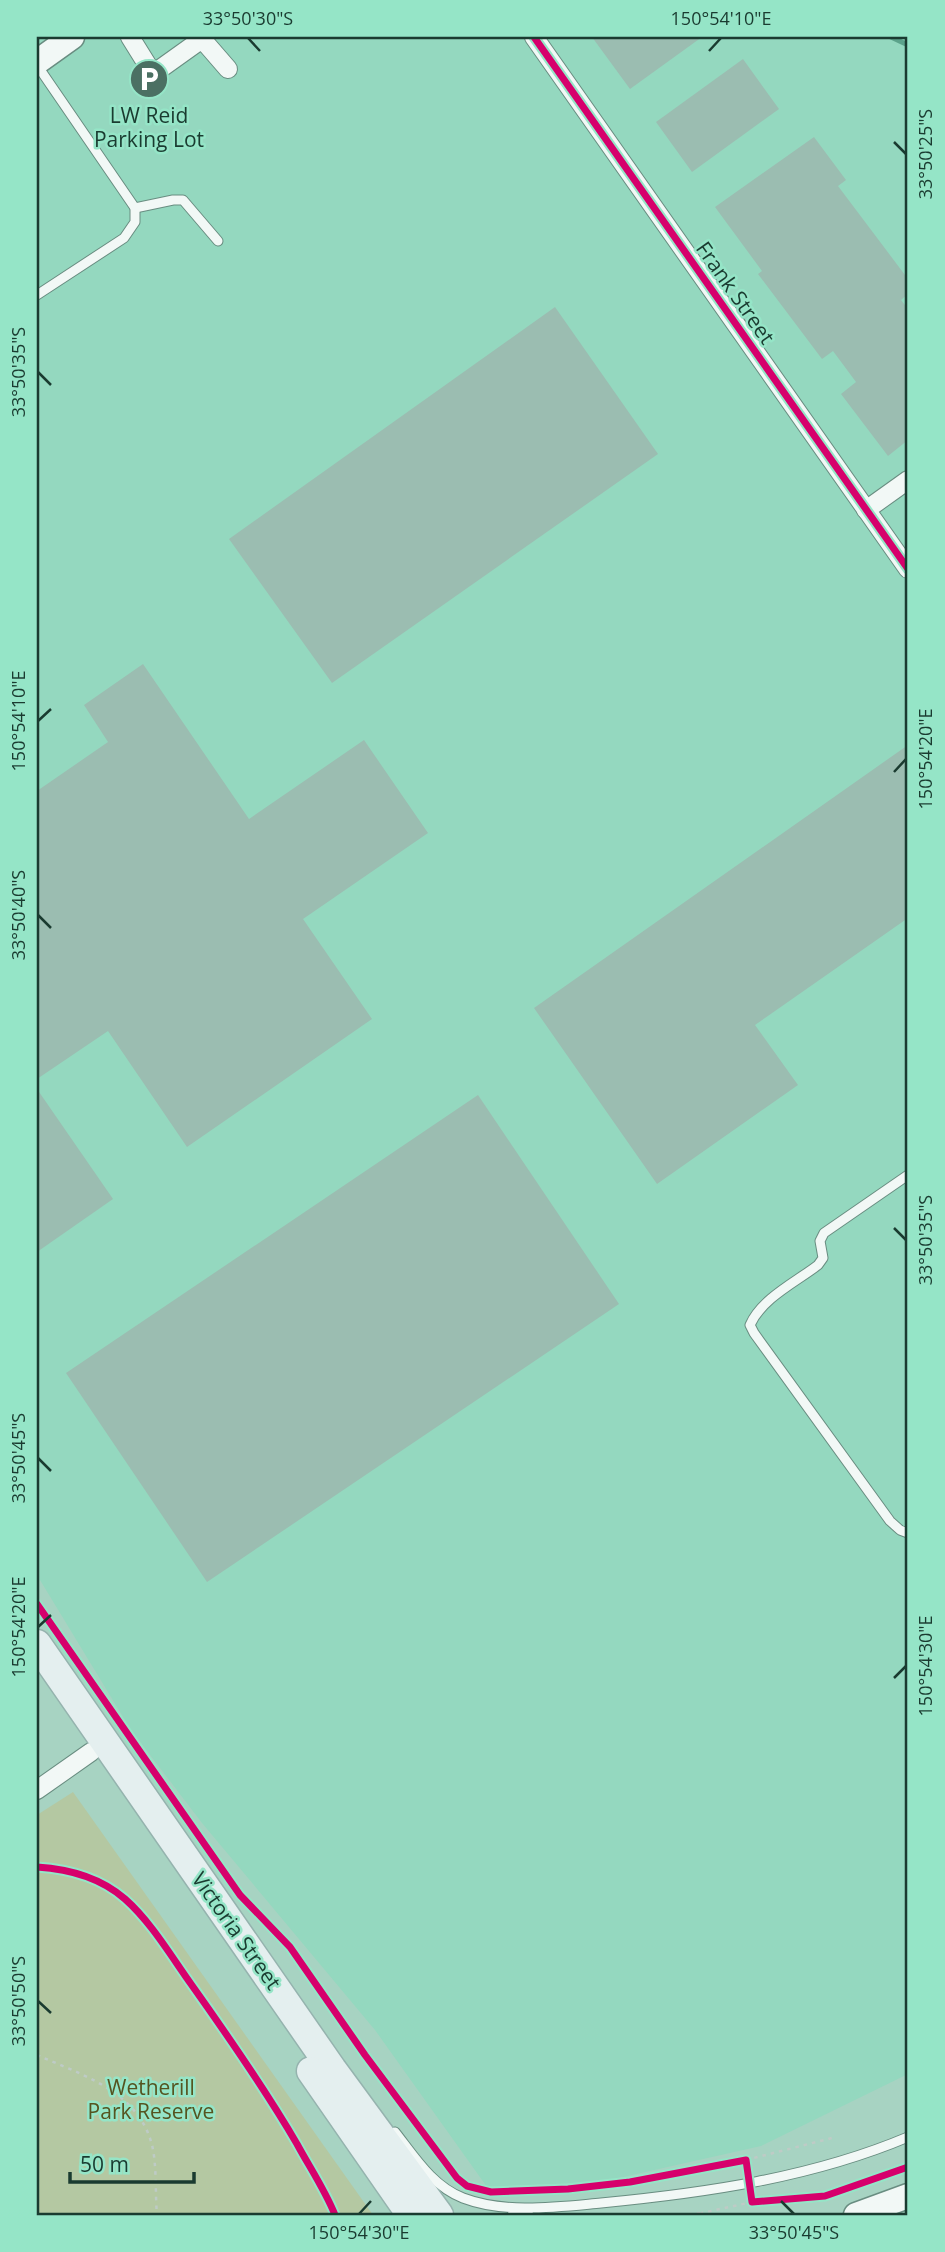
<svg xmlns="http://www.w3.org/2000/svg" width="945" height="2252" font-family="'Open Sans',sans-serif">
<rect width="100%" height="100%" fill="#a7d3c2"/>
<path fill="#94d8bf" d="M 37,37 L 908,37 L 908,2074 L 761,2146 L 601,2182 L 487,2187 L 375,2030 L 202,1823 L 131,1730 L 40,1580 L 37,1581 Z"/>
<path fill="#b4c8a2" d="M 73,1792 L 373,2215 L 37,2215 L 37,1815 Z"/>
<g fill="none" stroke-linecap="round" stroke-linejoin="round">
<path stroke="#5ca38b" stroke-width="5" d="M 891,37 L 908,45"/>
</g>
<g fill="#9bbdb1">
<path d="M 592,37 L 702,37 L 630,89 Z"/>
<path d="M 743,59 L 779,109 L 692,172 L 656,122 Z"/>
<path d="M 814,137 L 846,180 L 838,186 L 908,279 L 908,294 L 901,300 L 908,309 L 908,440 L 888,456 L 841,394 L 856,382 L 833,351 L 822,359 L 758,274 L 762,271 L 715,207 Z"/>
<path d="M 555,307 L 658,454 L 332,683 L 229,539 Z"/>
<path d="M 143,664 L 249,819 L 364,740 L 428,833 L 303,919 L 372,1019 L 187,1147 L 108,1031 L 37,1079 L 37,791 L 108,742 L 84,705 Z"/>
<path d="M 908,745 L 908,918 L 755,1025 L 798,1085 L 657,1184 L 534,1008 Z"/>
<path d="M 37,1089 L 113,1199 L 37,1252 Z"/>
<path d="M 478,1095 L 619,1304 L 207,1582 L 66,1373 Z"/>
</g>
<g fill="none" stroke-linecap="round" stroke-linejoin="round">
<g stroke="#698d81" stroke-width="11">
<g id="lane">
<path d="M 37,65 L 135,208 L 135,222 L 124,238 L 37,295"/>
<path d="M 135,208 L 173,200 L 183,200 L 218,241"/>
<path d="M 908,1175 L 824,1233 L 820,1241 L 823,1258 L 818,1265 C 796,1282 762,1298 750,1325 L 754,1333 L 890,1521 L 900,1530 L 908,1533"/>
<path d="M 395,2132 C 414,2156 432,2186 463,2198 C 505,2214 557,2207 601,2203 C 704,2193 811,2178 908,2137"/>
<path d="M 512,2215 L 529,2210"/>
</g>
</g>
<g stroke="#698d81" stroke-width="20">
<g id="street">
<path d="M 130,37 L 153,74 L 202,39 L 228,69"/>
<path d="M 534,37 L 908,569"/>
<path d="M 866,510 L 908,480"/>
<path d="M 37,1790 L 91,1752"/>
</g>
</g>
<g stroke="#698d81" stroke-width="27">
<g id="secondary">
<path d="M 37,62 L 72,37"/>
<path d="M 856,2215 L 908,2196"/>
</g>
</g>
<g stroke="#95b3ae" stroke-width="31">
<g id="primary">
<path d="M 37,1644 L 332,2069 L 439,2215"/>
<path d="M 311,2071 L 411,2215"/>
</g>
</g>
<g stroke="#becbc6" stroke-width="2.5" stroke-dasharray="3.5 5" stroke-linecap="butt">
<path d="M 37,2055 C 82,2075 138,2091 152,2145 C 157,2165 155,2194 157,2215"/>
<path d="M 746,2160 L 832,2138"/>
<path d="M 680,2215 L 702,2213"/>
<path d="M 703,2215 L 702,2213 L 752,2202"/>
</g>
<use href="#lane" stroke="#f2f8f6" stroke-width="9"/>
<use href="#street" stroke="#f2f8f6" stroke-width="18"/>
<use href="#secondary" stroke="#f2f8f6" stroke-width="24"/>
<use href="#primary" stroke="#e4efef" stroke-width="28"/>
<g stroke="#95e5c7" stroke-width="11">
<g id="cycleway">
<path d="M 534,37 L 908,569"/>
<path d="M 37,1604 L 240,1895 L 290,1947 L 365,2055 L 457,2178 L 467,2186 L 491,2192 L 568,2189 L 630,2182 L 746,2160 L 752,2202 L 825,2196 L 908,2167"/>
<path d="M 37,1867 C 69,1869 100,1877 125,1899 C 151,1922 171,1956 191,1984 C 228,2036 265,2089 297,2144 C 310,2168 325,2190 335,2215"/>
</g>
</g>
<use href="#cycleway" stroke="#d6006c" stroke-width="7"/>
</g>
<path fill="none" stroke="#1a3b30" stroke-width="2.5" d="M 248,38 L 260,51M 709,51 L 721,38M 894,142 L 906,154M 38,372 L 51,385M 38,721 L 51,709M 894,772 L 906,759M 38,915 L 51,928M 894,1228 L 906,1240M 38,1458 L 51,1471M 38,1627 L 51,1615M 894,1678 L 906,1666M 38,2001 L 51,2013M 781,2201 L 794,2214M 359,2214 L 371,2201"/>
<defs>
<g id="parking-disc" transform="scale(2.0125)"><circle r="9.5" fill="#4b7063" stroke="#95e5c7"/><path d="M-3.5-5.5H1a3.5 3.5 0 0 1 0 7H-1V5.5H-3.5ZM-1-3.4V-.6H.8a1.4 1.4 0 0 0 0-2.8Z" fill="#fff"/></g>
</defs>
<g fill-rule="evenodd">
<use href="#parking-disc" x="149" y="79"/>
</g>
<g text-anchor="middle" stroke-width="5" stroke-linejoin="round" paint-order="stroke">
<g font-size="21" fill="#1a3b30" stroke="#95e5c7">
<text x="149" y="123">LW Reid<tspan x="149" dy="24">Parking Lot</tspan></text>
</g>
<g font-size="21" fill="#1a3b30" stroke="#95e5c7">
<text transform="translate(735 293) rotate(55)" y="7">Frank Street</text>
<text transform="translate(236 1931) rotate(55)" y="7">Victoria Street</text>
</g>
<g font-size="21" fill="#555420" stroke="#95e5c7">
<text x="151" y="2095">Wetherill<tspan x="151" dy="24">Park Reserve</tspan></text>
</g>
</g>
<rect width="945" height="2252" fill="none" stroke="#95e5c7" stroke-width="77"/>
<path d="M70 2172v10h124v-10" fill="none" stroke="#1a3b30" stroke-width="3.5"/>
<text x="80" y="2172" font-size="21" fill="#1a3b30" stroke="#95e5c7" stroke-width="5" paint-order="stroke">50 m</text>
<rect x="38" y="38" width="868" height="2176" fill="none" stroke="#1a3b30" stroke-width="2.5"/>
<g font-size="18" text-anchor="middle" fill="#1a3b30">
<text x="248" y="25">33°50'30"S</text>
<text x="721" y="25">150°54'10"E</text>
<text transform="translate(926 154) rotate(-90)" y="6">33°50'25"S</text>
<text transform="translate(19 372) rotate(-90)" y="6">33°50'35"S</text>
<text transform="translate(19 721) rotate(-90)" y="6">150°54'10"E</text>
<text transform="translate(926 759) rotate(-90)" y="6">150°54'20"E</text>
<text transform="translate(19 915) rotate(-90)" y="6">33°50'40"S</text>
<text transform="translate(926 1240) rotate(-90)" y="6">33°50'35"S</text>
<text transform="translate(19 1458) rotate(-90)" y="6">33°50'45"S</text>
<text transform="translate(19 1627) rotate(-90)" y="6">150°54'20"E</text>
<text transform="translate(926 1666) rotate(-90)" y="6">150°54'30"E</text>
<text transform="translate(19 2001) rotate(-90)" y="6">33°50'50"S</text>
<text x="359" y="2239">150°54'30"E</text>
<text x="794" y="2239">33°50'45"S</text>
</g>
</svg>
